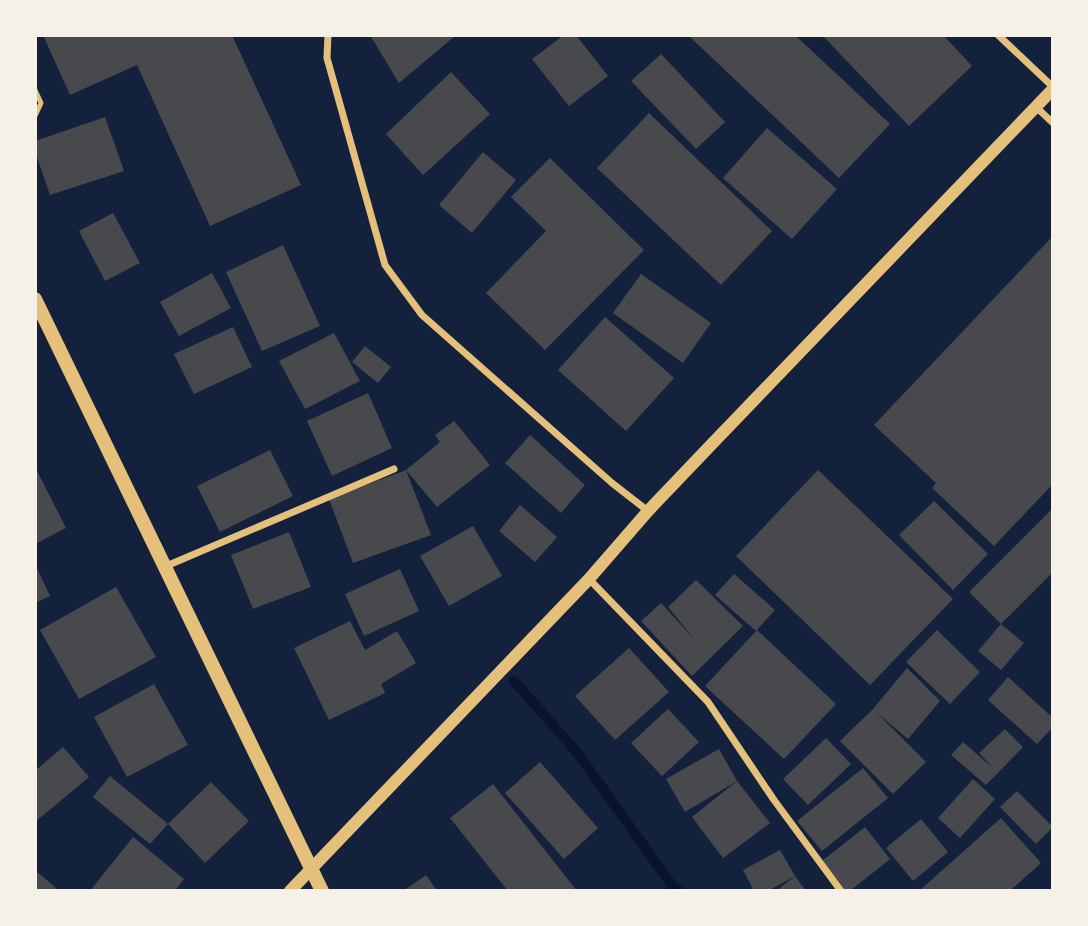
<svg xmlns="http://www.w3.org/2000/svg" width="1088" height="926" font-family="'PT Sans',sans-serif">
<rect width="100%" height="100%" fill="#14213d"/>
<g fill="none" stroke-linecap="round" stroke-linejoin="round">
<path stroke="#0b132b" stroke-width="10" d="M 514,681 L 576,751 L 671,884 L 679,891"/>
</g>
<g fill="#48494c">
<path d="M 43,35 L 232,35 L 301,185 L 210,226 L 137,65 L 70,95 Z"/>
<path d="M 370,35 L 456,35 L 399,83 Z"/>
<path d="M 564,35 L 576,35 L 608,76 L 569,106 L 532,59 Z"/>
<path d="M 690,35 L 795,35 L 890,124 L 839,178 L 689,36 Z"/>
<path d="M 822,35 L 943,35 L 972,66 L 909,126 Z"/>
<path d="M 661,54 L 725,122 L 696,149 L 631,81 Z"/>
<path d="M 451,72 L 490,114 L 423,175 L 386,134 Z"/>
<path d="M 649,113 L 772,231 L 721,285 L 597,168 Z"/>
<path d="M 105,117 L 124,171 L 50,195 L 35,151 L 35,141 Z"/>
<path d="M 767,128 L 837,189 L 792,239 L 723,178 Z"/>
<path d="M 483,152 L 516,180 L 472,233 L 439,205 Z"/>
<path d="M 550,158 L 644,250 L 545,350 L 486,293 L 546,231 L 511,197 Z"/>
<path d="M 113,213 L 140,263 L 105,281 L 79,231 Z"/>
<path d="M 1053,236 L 1053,484 L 994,546 L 932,488 L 936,483 L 874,425 Z"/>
<path d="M 283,245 L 320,326 L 262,351 L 226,272 Z"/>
<path d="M 212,273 L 231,308 L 179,336 L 160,302 Z"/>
<path d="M 641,274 L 711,323 L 683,363 L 613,313 Z"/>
<path d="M 605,317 L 674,378 L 626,431 L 558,370 Z"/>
<path d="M 233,327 L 252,367 L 194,394 L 174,354 Z"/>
<path d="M 334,333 L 360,381 L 305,409 L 279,361 Z"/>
<path d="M 365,346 L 391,367 L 378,383 L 352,362 Z"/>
<path d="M 368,393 L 392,448 L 332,476 L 307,421 Z"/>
<path d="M 454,421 L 490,465 L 437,507 L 406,470 L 440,442 L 435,435 Z"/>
<path d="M 530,435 L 585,485 L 561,513 L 505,463 Z"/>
<path d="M 270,450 L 293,496 L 220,532 L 197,486 Z"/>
<path d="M 35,467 L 66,528 L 35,544 Z"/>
<path d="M 406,470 L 431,535 L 353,563 L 329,499 Z"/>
<path d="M 818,470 L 953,599 L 870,685 L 736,556 Z"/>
<path d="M 934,501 L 988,554 L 953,590 L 899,535 Z"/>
<path d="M 520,505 L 557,537 L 535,562 L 499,531 Z"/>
<path d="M 1053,508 L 1053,572 L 1001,624 L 969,592 Z"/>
<path d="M 473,526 L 502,576 L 449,606 L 420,556 Z"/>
<path d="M 289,532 L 311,587 L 253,609 L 231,555 Z"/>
<path d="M 35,564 L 50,596 L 35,603 Z"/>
<path d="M 400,569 L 419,611 L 364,636 L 345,594 Z"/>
<path d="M 734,574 L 775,610 L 756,631 L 715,595 Z"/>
<path d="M 696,580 L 743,626 L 692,676 L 641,621 L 661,603 L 695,640 L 668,607 Z"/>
<path d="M 116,587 L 156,657 L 79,699 L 40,630 Z"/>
<path d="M 350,621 L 365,650 L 397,631 L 416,663 L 381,684 L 385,693 L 329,720 L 294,648 Z"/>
<path d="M 1001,624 L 1024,643 L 1001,670 L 978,651 Z"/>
<path d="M 757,630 L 836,704 L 784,759 L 705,686 Z"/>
<path d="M 937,630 L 980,672 L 950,704 L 906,662 Z"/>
<path d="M 629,648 L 669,692 L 615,740 L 575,696 Z"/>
<path d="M 907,668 L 940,701 L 908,739 L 876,712 L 926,762 L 893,794 L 840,741 L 873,709 Z"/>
<path d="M 1008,677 L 1053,718 L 1053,727 L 1037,744 L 988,700 Z"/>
<path d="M 154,684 L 188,745 L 127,777 L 94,717 Z"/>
<path d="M 668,709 L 699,742 L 662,776 L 631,743 Z"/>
<path d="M 1005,729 L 1023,747 L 986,785 L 951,755 L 963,742 L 994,769 L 979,753 Z"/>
<path d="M 826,738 L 851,764 L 808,805 L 783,779 Z"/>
<path d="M 63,747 L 89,777 L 35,822 L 35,771 Z"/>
<path d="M 719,749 L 737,781 L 685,812 L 666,779 Z"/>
<path d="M 540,762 L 598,828 L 564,859 L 505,793 Z"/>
<path d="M 863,768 L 888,798 L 822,851 L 797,821 Z"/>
<path d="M 110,776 L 168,824 L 150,844 L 93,797 Z"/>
<path d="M 973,779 L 995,799 L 960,838 L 938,818 Z"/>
<path d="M 737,781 L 770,823 L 723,858 L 692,817 Z"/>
<path d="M 211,782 L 249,821 L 205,863 L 168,824 Z"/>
<path d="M 493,784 L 577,891 L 508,891 L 450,818 Z"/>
<path d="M 1017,791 L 1053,827 L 1036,844 L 1000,807 Z"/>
<path d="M 1001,818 L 1041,863 L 1010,891 L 919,891 Z"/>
<path d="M 921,819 L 948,852 L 913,881 L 886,848 Z"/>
<path d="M 865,827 L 890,859 L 850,891 L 845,891 L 822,861 Z"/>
<path d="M 133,837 L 184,879 L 175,891 L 90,891 Z"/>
<path d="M 780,850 L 795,876 L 768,891 L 754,891 L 743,870 Z"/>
<path d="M 35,870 L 56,888 L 53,891 L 35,891 Z"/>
<path d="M 426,875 L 437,891 L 403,891 Z"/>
<path d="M 795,876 L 806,891 L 776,891 Z"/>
</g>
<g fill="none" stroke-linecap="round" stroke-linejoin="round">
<path stroke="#e5c07b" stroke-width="5" d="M 35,90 L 41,103 L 35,116"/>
<g stroke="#e5c07b" stroke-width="7">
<path d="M 328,35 L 327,58 L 385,265 L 422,315 L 612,483 L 648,511"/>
<path d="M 998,35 L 1053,87"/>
<path d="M 1036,107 L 1053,123"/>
<path d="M 164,567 L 394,469"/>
<path d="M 589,579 L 708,702 L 774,800 L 841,891"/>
</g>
<path stroke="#e5c07b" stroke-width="12" d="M 290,891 L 589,579 L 648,511 L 709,447 L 1053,89"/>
<path stroke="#e5c07b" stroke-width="14" d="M 35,299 L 322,891"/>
</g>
<rect width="1088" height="926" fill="none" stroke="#f6f1e7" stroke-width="74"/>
</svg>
